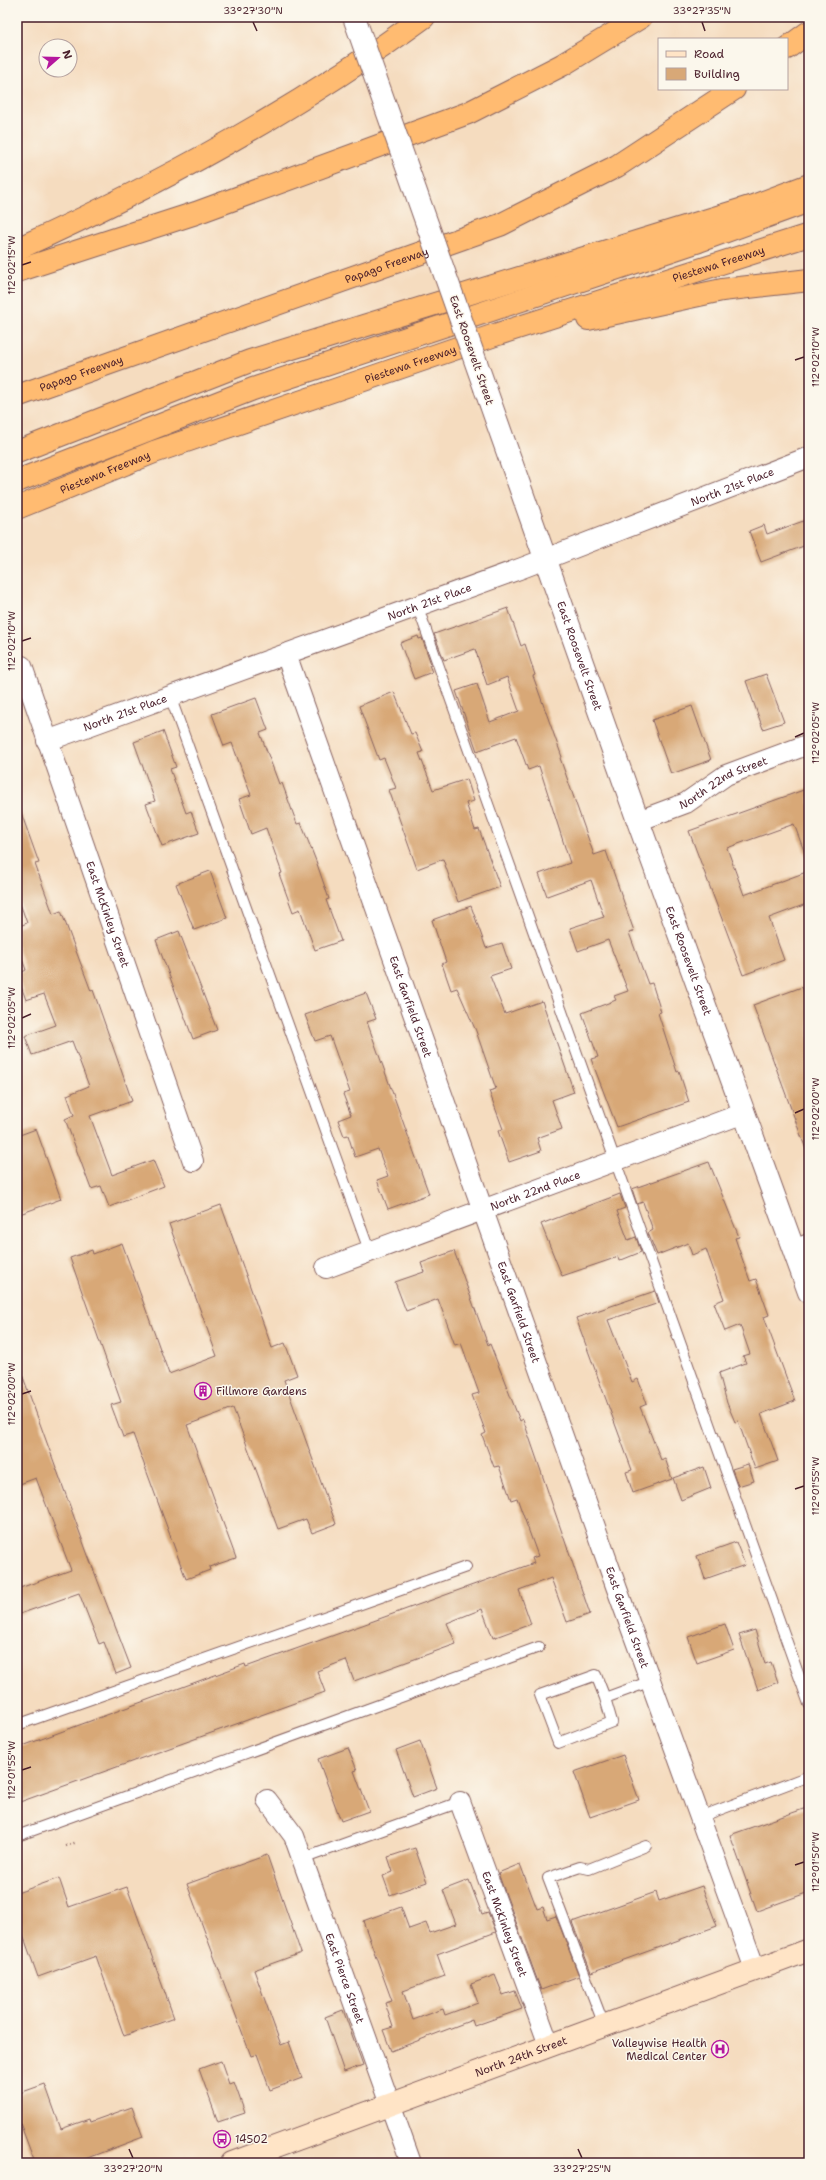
<svg xmlns="http://www.w3.org/2000/svg" width="826" height="2180" font-family="'Shantell Sans',sans-serif">
<rect width="100%" height="100%" fill="#fbf7ec"/>
<filter id="ink" filterUnits="userSpaceOnUse"><feTurbulence type="fractalNoise" baseFrequency=".025" numOctaves="2"/><feDisplacementMap in="SourceGraphic" scale="8" xChannelSelector="R" yChannelSelector="G"/><feConvolveMatrix kernelMatrix="1 2 1 2 8 2 1 2 1" color-interpolation-filters="sRGB"/></filter>
<filter id="wash" filterUnits="userSpaceOnUse"><feTurbulence type="fractalNoise" baseFrequency=".012" numOctaves="4" result="noise"/><feDisplacementMap in="SourceGraphic" scale="16" xChannelSelector="R" yChannelSelector="G"/><feGaussianBlur stdDeviation="0.9" result="paint"/><feColorMatrix in="noise" values="0 0 0 0 0 0 0 0 0 0 0 0 0 0 0 0 0 1.4 0 .05"/><feComposite in="paint" operator="in"/></filter>
<g filter="url(#wash)">
<rect width="100%" height="100%" fill="#f5dcbf"/>
<g id="blocks">
<g fill="#d8a877">
<path d="M 809,519 L 809,544 L 761,562 L 749,531 L 764,525 L 767,534 Z"/>
<path d="M 508,608 L 521,646 L 525,644 L 535,675 L 533,676 L 562,757 L 560,758 L 594,855 L 606,851 L 634,931 L 629,933 L 648,984 L 652,983 L 661,1012 L 658,1013 L 677,1072 L 679,1071 L 689,1102 L 617,1127 L 591,1059 L 598,1057 L 582,1013 L 616,1000 L 614,996 L 628,991 L 608,940 L 578,951 L 570,928 L 604,917 L 591,880 L 547,896 L 539,874 L 570,863 L 539,766 L 528,770 L 516,737 L 477,751 L 456,691 L 477,684 L 490,722 L 519,711 L 507,677 L 487,685 L 475,649 L 444,660 L 434,634 Z"/>
<path d="M 418,636 L 419,639 L 422,638 L 431,664 L 429,665 L 432,672 L 414,679 L 400,643 Z"/>
<path d="M 766,674 L 784,722 L 763,729 L 746,681 Z"/>
<path d="M 394,692 L 411,734 L 415,733 L 423,752 L 419,753 L 433,790 L 467,779 L 474,801 L 466,803 L 475,830 L 479,829 L 500,887 L 458,902 L 443,859 L 417,869 L 389,790 L 396,788 L 384,758 L 379,760 L 359,706 Z"/>
<path d="M 256,698 L 268,730 L 260,733 L 279,784 L 282,783 L 297,824 L 301,823 L 316,861 L 329,899 L 326,900 L 341,941 L 315,950 L 300,909 L 293,912 L 279,874 L 282,873 L 266,828 L 251,834 L 239,799 L 251,795 L 232,743 L 224,746 L 212,714 Z"/>
<path d="M 692,706 L 711,760 L 671,774 L 652,720 Z"/>
<path d="M 163,731 L 176,767 L 170,769 L 186,813 L 191,811 L 199,833 L 162,846 L 146,804 L 155,801 L 134,742 Z"/>
<path d="M 809,788 L 809,859 L 807,859 L 794,824 L 727,848 L 744,895 L 809,871 L 809,903 L 769,918 L 784,960 L 743,975 L 689,831 Z"/>
<path d="M 17,807 L 19,807 L 39,863 L 35,864 L 53,914 L 61,911 L 91,991 L 93,990 L 132,1101 L 90,1116 L 112,1175 L 153,1160 L 164,1186 L 109,1207 L 101,1186 L 91,1189 L 65,1119 L 74,1115 L 67,1095 L 89,1086 L 72,1041 L 32,1055 L 25,1036 L 56,1025 L 44,994 L 26,1000 L 17,975 L 26,970 L 17,945 L 17,927 L 27,923 L 17,895 Z"/>
<path d="M 210,871 L 227,918 L 194,930 L 176,884 Z"/>
<path d="M 471,906 L 486,948 L 502,943 L 511,969 L 490,976 L 505,1014 L 542,1001 L 574,1092 L 552,1100 L 562,1129 L 537,1138 L 541,1151 L 509,1162 L 498,1131 L 503,1129 L 489,1091 L 496,1089 L 476,1031 L 457,988 L 451,990 L 442,964 L 446,962 L 432,920 Z"/>
<path d="M 179,931 L 217,1030 L 193,1039 L 156,940 Z"/>
<path d="M 802,987 L 809,1006 L 809,1152 L 807,1152 L 753,1005 Z"/>
<path d="M 366,993 L 376,1019 L 367,1022 L 429,1194 L 388,1209 L 377,1180 L 388,1176 L 378,1149 L 355,1157 L 348,1135 L 344,1136 L 338,1120 L 351,1115 L 343,1094 L 350,1092 L 330,1036 L 315,1041 L 305,1015 Z"/>
<path d="M 36,1129 L 61,1199 L 17,1215 L 17,1136 Z"/>
<path d="M 709,1162 L 739,1237 L 735,1238 L 750,1281 L 756,1279 L 769,1315 L 764,1317 L 795,1401 L 761,1414 L 778,1461 L 755,1469 L 738,1421 L 735,1422 L 727,1403 L 719,1373 L 746,1363 L 743,1356 L 750,1354 L 740,1325 L 725,1331 L 714,1303 L 724,1299 L 706,1249 L 692,1255 L 688,1243 L 657,1255 L 648,1233 L 653,1230 L 643,1202 L 637,1204 L 632,1189 Z"/>
<path d="M 620,1194 L 625,1208 L 617,1211 L 628,1240 L 636,1237 L 641,1252 L 619,1261 L 618,1257 L 562,1276 L 541,1224 Z"/>
<path d="M 221,1205 L 272,1348 L 285,1343 L 297,1375 L 284,1380 L 336,1524 L 312,1533 L 306,1519 L 278,1529 L 233,1408 L 187,1425 L 236,1558 L 209,1567 L 210,1570 L 186,1579 L 133,1434 L 123,1437 L 111,1405 L 121,1402 L 70,1258 L 92,1250 L 93,1254 L 122,1243 L 169,1374 L 217,1356 L 169,1224 Z"/>
<path d="M 454,1251 L 488,1345 L 490,1344 L 520,1421 L 523,1419 L 590,1614 L 567,1622 L 551,1578 L 519,1590 L 531,1624 L 493,1638 L 482,1609 L 447,1623 L 456,1644 L 354,1681 L 346,1660 L 317,1671 L 325,1692 L 17,1803 L 17,1748 L 245,1664 L 246,1667 L 534,1563 L 532,1558 L 538,1556 L 517,1498 L 511,1500 L 499,1466 L 494,1467 L 482,1435 L 486,1433 L 472,1395 L 479,1393 L 461,1343 L 455,1345 L 438,1299 L 406,1311 L 395,1282 L 424,1272 L 421,1263 Z"/>
<path d="M 655,1291 L 659,1303 L 608,1320 L 632,1382 L 638,1379 L 647,1404 L 640,1407 L 661,1460 L 665,1458 L 672,1479 L 633,1493 L 626,1472 L 632,1470 L 576,1318 Z"/>
<path d="M 17,1366 L 19,1366 L 86,1550 L 131,1668 L 116,1674 L 104,1642 L 99,1644 L 79,1593 L 17,1615 L 17,1589 L 71,1570 L 36,1478 L 17,1485 Z"/>
<path d="M 748,1464 L 754,1481 L 738,1486 L 732,1469 Z"/>
<path d="M 704,1467 L 711,1488 L 681,1500 L 673,1478 Z"/>
<path d="M 736,1542 L 745,1565 L 705,1579 L 697,1556 Z"/>
<path d="M 725,1624 L 734,1650 L 697,1663 L 688,1637 Z"/>
<path d="M 755,1630 L 765,1664 L 771,1662 L 778,1682 L 758,1690 L 739,1635 Z"/>
<path d="M 420,1741 L 437,1788 L 413,1797 L 396,1750 Z"/>
<path d="M 348,1748 L 357,1770 L 354,1771 L 369,1811 L 341,1821 L 318,1759 Z"/>
<path d="M 623,1755 L 639,1800 L 590,1817 L 574,1772 Z"/>
<path d="M 809,1807 L 809,1892 L 757,1911 L 730,1835 Z"/>
<path d="M 415,1848 L 427,1882 L 390,1895 L 383,1876 L 393,1872 L 388,1857 Z"/>
<path d="M 267,1855 L 301,1953 L 254,1970 L 281,2045 L 289,2042 L 302,2078 L 270,2090 L 257,2054 L 251,2056 L 187,1884 Z"/>
<path d="M 520,1864 L 537,1909 L 543,1907 L 547,1919 L 556,1916 L 579,1976 L 541,1990 L 498,1873 Z"/>
<path d="M 59,1878 L 69,1907 L 127,1887 L 174,2018 L 124,2036 L 96,1956 L 38,1977 L 17,1918 L 17,1893 Z"/>
<path d="M 469,1880 L 482,1914 L 488,1912 L 496,1932 L 437,1954 L 445,1976 L 403,1991 L 413,2020 L 443,2009 L 445,2015 L 478,2003 L 471,1984 L 495,1975 L 503,1995 L 515,1991 L 522,2009 L 474,2026 L 472,2020 L 391,2051 L 383,2030 L 393,2027 L 385,2003 L 392,2001 L 363,1921 L 401,1907 L 409,1929 L 426,1923 L 430,1933 L 456,1924 L 443,1890 Z"/>
<path d="M 702,1886 L 717,1926 L 591,1972 L 572,1922 L 656,1892 L 659,1901 Z"/>
<path d="M 343,2010 L 363,2065 L 344,2072 L 325,2017 Z"/>
<path d="M 221,2061 L 229,2084 L 234,2082 L 245,2113 L 218,2122 L 199,2069 Z"/>
<path d="M 45,2084 L 61,2129 L 89,2119 L 90,2122 L 132,2107 L 143,2137 L 74,2163 L 35,2163 L 17,2115 L 17,2094 Z"/>
</g>
</g>
</g>
<g filter="url(#ink)">
<use href="#blocks" fill-opacity="0" stroke="#86615f" stroke-width="1"/>
<g fill="none" stroke-linecap="round" stroke-linejoin="round">
<g stroke="#86615f" stroke-width="12">
<g id="service">
<path d="M 417,605 L 809,1704"/>
<path d="M 170,696 L 370,1253"/>
<path d="M 605,1698 L 612,1722 L 558,1743 L 540,1695 L 596,1675 L 605,1698 L 651,1681"/>
<path d="M 17,1725 L 466,1567"/>
<path d="M 700,1817 L 809,1776"/>
<path d="M 17,1836 L 539,1647"/>
<path d="M 302,1859 L 460,1802"/>
<path d="M 604,2025 L 548,1878 L 580,1867 L 589,1869 L 646,1846"/>
</g>
</g>
<g stroke="#86615f" stroke-width="22">
<g id="minor">
<path id="s1" d="M 286,654 L 617,1589 L 755,1969"/>
<path id="s2" d="M 17,668 L 22,666 L 193,1161"/>
<path id="s3" d="M 47,741 L 522,568 L 809,457"/>
<path id="s4" d="M 638,821 L 686,803 L 726,775 L 809,744"/>
<path d="M 794,1250 L 809,1244"/>
<path id="s5" d="M 326,1268 L 744,1113"/>
<path id="s6" d="M 267,1800 L 294,1836 L 411,2163"/>
<path id="s7" d="M 460,1802 L 549,2045"/>
</g>
</g>
<g stroke="#86615f" stroke-width="24">
<g id="tertiary">
<path id="s8" d="M 485,388 L 638,821 L 809,1292"/>
</g>
</g>
<g stroke="#86615f" stroke-width="24">
<g id="secondary">
<path id="s9" d="M 232,2163 L 809,1950"/>
</g>
</g>
<g stroke="#86615f" stroke-width="24">
<g id="motorway">
<path d="M 787,48 L 809,32"/>
<path d="M 17,249 C 159,185 298,109 424,17"/>
<path d="M 17,271 L 196,213 L 468,113 L 562,65 L 641,17"/>
<path d="M 588,319 L 722,290 L 809,280"/>
<path id="s10" d="M 17,396 L 500,225 L 617,166 L 734,89"/>
<path d="M 17,452 L 250,361 L 753,206 L 809,185"/>
<path d="M 17,481 L 253,389 L 699,241 L 809,201"/>
<path id="s11" d="M 17,508 L 154,452 L 498,334 L 809,235"/>
</g>
</g>
<path stroke="#86615f" stroke-width="2.5" stroke-dasharray="1 3" stroke-linecap="butt" d="M 66,1846 L 77,1842"/>
<use href="#service" stroke="#fff" stroke-width="10"/>
<use href="#minor" stroke="#fff" stroke-width="20"/>
<use href="#tertiary" stroke="#fff" stroke-width="22"/>
<use href="#secondary" stroke="#ffe4c6" stroke-width="22"/>
<use href="#motorway" stroke="#ffbb71" stroke-width="22"/>
<g stroke="#86615f" stroke-width="24" stroke-linecap="butt">
<path id="tertiary-bridge" d="M 354,17 L 485,388"/>
</g>
<use href="#tertiary-bridge" stroke="#fff" stroke-width="22"/>
</g>
</g>
<path fill="none" stroke="#4a1f2b" stroke-width="1.5" d="M 253,22 L 257,31M 702,22 L 705,31M 22,265 L 31,262M 795,360 L 804,357M 22,641 L 31,638M 795,737 L 804,733M 22,1018 L 31,1014M 795,1113 L 804,1109M 22,1394 L 31,1391M 795,1489 L 804,1486M 22,1770 L 31,1767M 795,1865 L 804,1862M 129,2149 L 133,2158M 578,2149 L 582,2158"/>
<defs>
<g id="building-ring" transform="scale(0.9)"><circle r="9.5" fill="#fbf7ec" stroke="#b5179e" stroke-width="1.5"/><path d="M-4-6H4V6H1V3H-1V6H-4ZM-2.5-4.3h1.7v1.8h-1.7ZM.8-4.3h1.7v1.8H.8ZM-2.5-1h1.7V.8h-1.7ZM.8-1h1.7V.8H.8Z" fill="#b5179e"/></g>
<g id="hospital-ring" transform="scale(0.9)"><circle r="9.5" fill="#fbf7ec" stroke="#b5179e" stroke-width="1.5"/><path d="M-5-5h3v3.5h4V-5h3V5h-3V1.5h-4V5h-3Z" fill="#b5179e"/></g>
<g id="bus-ring" transform="scale(0.9)"><circle r="9.5" fill="#fbf7ec" stroke="#b5179e" stroke-width="1.5"/><path d="M-5-6H5V4H4V6H2V4H-2V6H-4V4H-5ZM-3.5-4V0h7V-4ZM-3.5 1.2v1.5H-2V1.2ZM2 1.2v1.5H3.5V1.2Z" fill="#b5179e"/></g>
</defs>
<g fill-rule="evenodd">
<use href="#building-ring" x="203" y="1391"/>
<use href="#hospital-ring" x="720" y="2049"/>
<use href="#bus-ring" x="222" y="2139"/>
</g>
<g text-anchor="middle" stroke-width="3" stroke-linejoin="round" paint-order="stroke">
<g font-size="11" fill="#4a1f2b" stroke="#fbf7ec">
<text dy="4" stroke="none"><textPath href="#s11" startOffset="743">Piestewa Freeway</textPath></text>
<text dy="4" stroke="none"><textPath href="#s10" startOffset="392">Papago Freeway</textPath></text>
<text transform="translate(472 350) rotate(71)" y="4">East Roosevelt Street</text>
<text dy="4" stroke="none"><textPath href="#s11" startOffset="419">Piestewa Freeway</textPath></text>
<text dy="4" stroke="none"><textPath href="#s10" startOffset="68">Papago Freeway</textPath></text>
<text dy="4" stroke="none"><textPath href="#s11" startOffset="95">Piestewa Freeway</textPath></text>
<text dy="4" stroke="none"><textPath href="#s3" startOffset="731">North 21st Place</textPath></text>
<text dy="4" stroke="none"><textPath href="#s3" startOffset="407">North 21st Place</textPath></text>
<text dy="4" stroke="none"><textPath href="#s8" startOffset="284">East Roosevelt Street</textPath></text>
<text dy="4" stroke="none"><textPath href="#s3" startOffset="83">North 21st Place</textPath></text>
<text dy="4" stroke="none"><textPath href="#s4" startOffset="94">North 22nd Street</textPath></text>
<text dy="4" stroke="none"><textPath href="#s2" startOffset="268">East McKinley Street</textPath></text>
<text dy="4" stroke="none"><textPath href="#s8" startOffset="608">East Roosevelt Street</textPath></text>
<text dy="4" stroke="none"><textPath href="#s1" startOffset="374">East Garfield Street</textPath></text>
<text dy="4" stroke="none"><textPath href="#s5" startOffset="223">North 22nd Place</textPath></text>
<text dy="4" stroke="none"><textPath href="#s1" startOffset="698">East Garfield Street</textPath></text>
<text dy="4" stroke="none"><textPath href="#s1" startOffset="1022">East Garfield Street</textPath></text>
<text dy="4" stroke="none"><textPath href="#s7" startOffset="130">East McKinley Street</textPath></text>
<text dy="4" stroke="none"><textPath href="#s6" startOffset="196">East Pierce Street</textPath></text>
<text dy="4" stroke="none"><textPath href="#s9" startOffset="308">North 24th Street</textPath></text>
</g>
<g font-size="11" fill="#4a1f2b" stroke="#fbf7ec" text-anchor="start">
<text x="216" y="1395">Fillmore Gardens</text>
<text x="707" y="2047" text-anchor="end">Valleywise Health<tspan x="707" dy="13">Medical Center</tspan></text>
<text x="235" y="2143">14502</text>
</g>
</g>
<rect width="826" height="2180" fill="none" stroke="#fbf7ec" stroke-width="44"/>
<rect x="658" y="38" width="130" height="52" fill="#fbf7ec" stroke="#b4a19f"/>
<rect x="666" y="51" width="20" height="6" fill="#ffe4c6" stroke="#b4a19f"/>
<text x="694" y="58" font-size="12" fill="#4a1f2b">Road</text>
<rect x="666" y="68" width="20" height="12" fill="#d8a877" stroke="#b4a19f"/>
<text x="694" y="78" font-size="12" fill="#4a1f2b">Building</text>
<g transform="translate(58 58) rotate(70)"><circle r="19" fill="#fbf7ec" stroke="#b4a19f"/>
<path d="M0-3L7 15L0 10L-7 15Z" fill="#b5179e"/>
<text y="-6" font-size="11" font-weight="bold" text-anchor="middle" fill="#4a1f2b">N</text>
</g>
<rect x="22" y="22" width="782" height="2136" fill="none" stroke="#4a1f2b" stroke-width="1.5"/>
<g font-size="10" text-anchor="middle" fill="#4a1f2b">
<text x="253" y="14">33°27'30"N</text>
<text x="702" y="14">33°27'35"N</text>
<text transform="translate(11 265) rotate(-90)" y="4">112°02'15"W</text>
<text transform="translate(815 357) rotate(-90)" y="4">112°02'10"W</text>
<text transform="translate(11 641) rotate(-90)" y="4">112°02'10"W</text>
<text transform="translate(815 733) rotate(-90)" y="4">112°02'05"W</text>
<text transform="translate(11 1018) rotate(-90)" y="4">112°02'05"W</text>
<text transform="translate(815 1109) rotate(-90)" y="4">112°02'00"W</text>
<text transform="translate(11 1394) rotate(-90)" y="4">112°02'00"W</text>
<text transform="translate(815 1486) rotate(-90)" y="4">112°01'55"W</text>
<text transform="translate(11 1770) rotate(-90)" y="4">112°01'55"W</text>
<text transform="translate(815 1862) rotate(-90)" y="4">112°01'50"W</text>
<text x="133" y="2172">33°27'20"N</text>
<text x="582" y="2172">33°27'25"N</text>
</g>
</svg>
